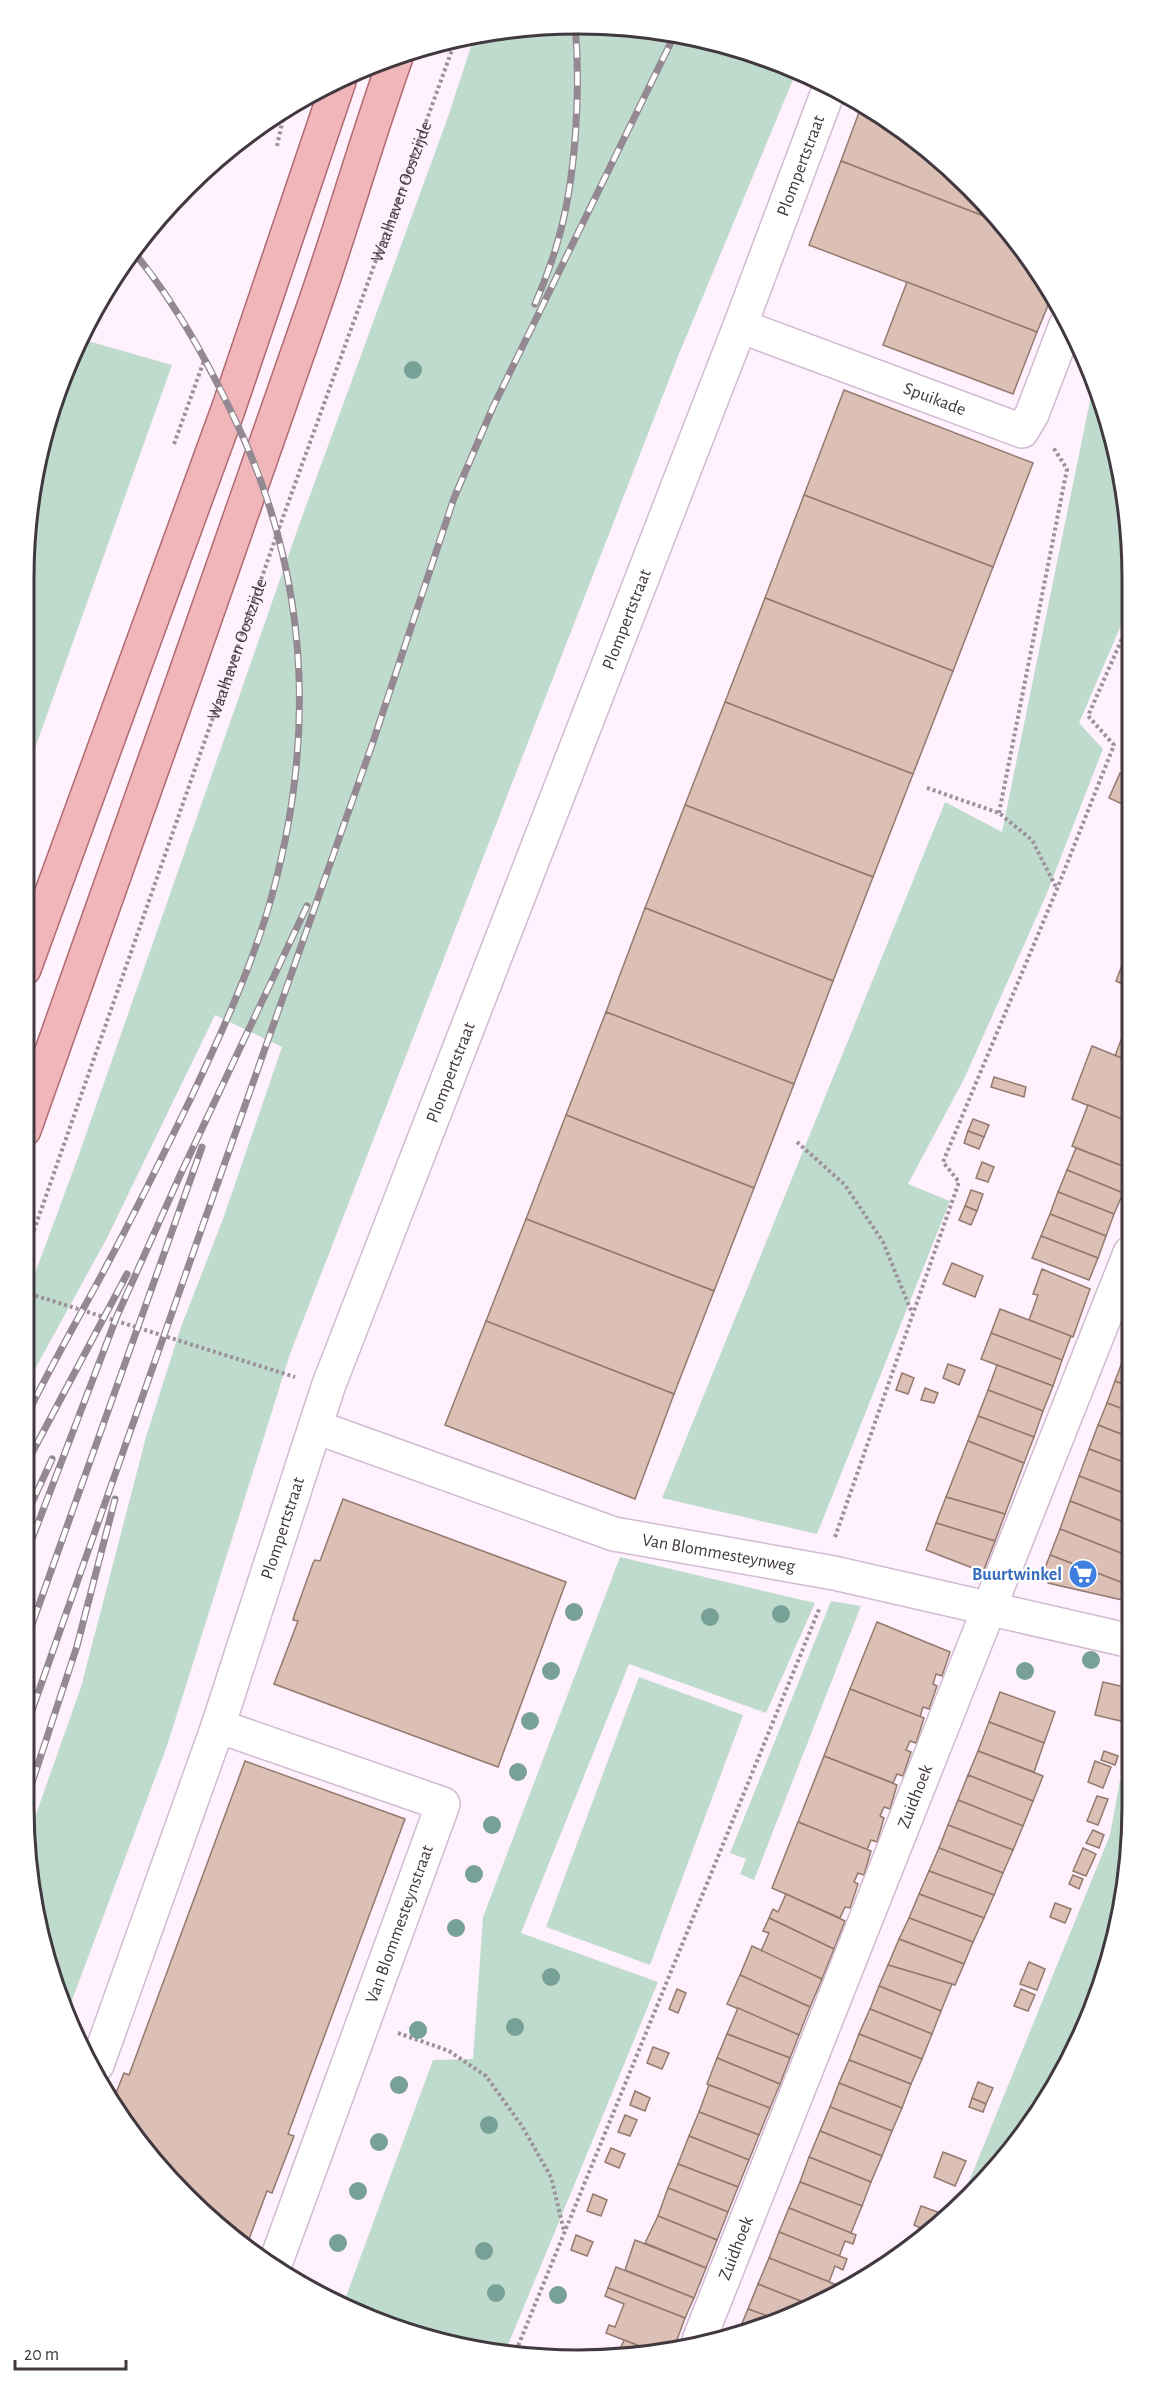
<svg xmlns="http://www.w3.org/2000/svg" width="1156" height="2384" font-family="'Alegreya Sans',sans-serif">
<rect width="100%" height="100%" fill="#fff1fd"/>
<g fill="#bfdbcd">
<path d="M 578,24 L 686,35 L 797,70 L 679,354 L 290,1354 L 167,1746 L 68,2011 L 54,1984 L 29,1834 L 81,1687 L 146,1437 L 181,1327 L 223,1219 L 282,1047 L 215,1015 L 107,1238 L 24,1389 L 24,1303 L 77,1160 L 298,528 L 449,114 L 475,34 Z"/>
<path d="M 81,339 L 172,365 L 24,779 L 24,578 L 35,470 L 66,366 Z"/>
<path d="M 1094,381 L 1127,505 L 1128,609 L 1079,723 L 1103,749 L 1045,898 L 964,1079 L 908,1184 L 950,1201 L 817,1534 L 662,1498 L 945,802 L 1002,832 Z"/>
<path d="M 620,1557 L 815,1603 L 766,1713 L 629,1664 L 521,1933 L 658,1982 L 506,2350 L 470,2349 L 344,2302 L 433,2060 L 473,2059 L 483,1917 Z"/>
<path d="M 831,1601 L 861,1606 L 754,1880 L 740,1874 L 746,1859 L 730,1853 Z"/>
<path d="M 639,1677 L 743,1715 L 650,1965 L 546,1927 Z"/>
<path d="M 1120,1780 L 1132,1793 L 1123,1901 L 1046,2100 L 1038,2114 L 970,2197 L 959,2206 L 1110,1835 Z"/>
</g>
<g fill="#ddc0b5" stroke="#94796f" stroke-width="1.5">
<path d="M 861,107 L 916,139 L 999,222 L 841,161 Z"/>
<path d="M 841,161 L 999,222 L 1018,241 L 1051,298 L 1037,332 L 809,245 Z"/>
<path d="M 907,282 L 1037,332 L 1013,394 L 883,345 Z"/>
<path d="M 844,390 L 1033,463 L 993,567 L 804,495 Z"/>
<path d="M 804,495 L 993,567 L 953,671 L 765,598 Z"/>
<path d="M 765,598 L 953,671 L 913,774 L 725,702 Z"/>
<path d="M 725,702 L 913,774 L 873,877 L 685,805 Z"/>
<path d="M 1120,773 L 1128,777 L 1128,800 L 1126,806 L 1109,798 Z"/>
<path d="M 685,805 L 873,877 L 833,981 L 645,908 Z"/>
<path d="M 645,908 L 833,981 L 794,1084 L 606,1012 Z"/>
<path d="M 1126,955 L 1129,956 L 1129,987 L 1116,981 Z"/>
<path d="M 606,1012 L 794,1084 L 754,1188 L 566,1115 Z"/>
<path d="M 1129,1019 L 1129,1061 L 1115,1056 Z"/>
<path d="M 1092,1046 L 1129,1061 L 1129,1122 L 1072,1099 Z"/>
<path d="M 994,1077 L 1026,1087 L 1024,1097 L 991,1087 Z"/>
<path d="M 1088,1105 L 1129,1122 L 1130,1169 L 1072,1146 Z"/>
<path d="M 566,1115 L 754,1188 L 714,1291 L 526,1219 Z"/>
<path d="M 973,1119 L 989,1125 L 984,1137 L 968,1131 Z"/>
<path d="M 968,1131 L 984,1137 L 979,1149 L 964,1143 Z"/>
<path d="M 1076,1148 L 1130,1169 L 1130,1176 L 1123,1193 L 1067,1170 Z"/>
<path d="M 982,1162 L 994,1167 L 988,1182 L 976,1178 Z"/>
<path d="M 1067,1170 L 1123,1193 L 1114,1214 L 1058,1192 Z"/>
<path d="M 971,1190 L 983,1194 L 977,1211 L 965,1206 Z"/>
<path d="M 1058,1192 L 1114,1214 L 1106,1236 L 1050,1214 Z"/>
<path d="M 965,1206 L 977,1211 L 971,1225 L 959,1220 Z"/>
<path d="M 1050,1214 L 1106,1236 L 1098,1258 L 1041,1236 Z"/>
<path d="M 526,1219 L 714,1291 L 674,1394 L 486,1321 Z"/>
<path d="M 1041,1236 L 1098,1258 L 1089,1280 L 1032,1258 Z"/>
<path d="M 952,1263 L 983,1276 L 975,1297 L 943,1284 Z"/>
<path d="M 1042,1269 L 1090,1289 L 1073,1337 L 1029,1320 L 1038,1295 L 1033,1294 Z"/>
<path d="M 1000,1309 L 1071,1336 L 1062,1360 L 991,1333 Z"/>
<path d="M 486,1321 L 674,1394 L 635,1499 L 445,1425 Z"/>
<path d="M 991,1333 L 1062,1360 L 1053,1386 L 981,1359 Z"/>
<path d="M 1130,1341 L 1130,1387 L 1115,1381 Z"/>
<path d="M 948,1364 L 965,1370 L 959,1385 L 943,1378 Z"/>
<path d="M 997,1365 L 1053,1386 L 1043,1411 L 988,1390 Z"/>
<path d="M 902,1373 L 914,1378 L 908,1394 L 896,1390 Z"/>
<path d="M 1115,1381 L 1130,1387 L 1131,1412 L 1107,1403 Z"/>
<path d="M 925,1388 L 938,1393 L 934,1403 L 921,1400 Z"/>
<path d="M 988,1390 L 1043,1411 L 1034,1437 L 978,1416 Z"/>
<path d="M 1107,1403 L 1131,1412 L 1131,1438 L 1098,1425 Z"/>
<path d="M 978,1416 L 1034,1437 L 1024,1463 L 968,1441 Z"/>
<path d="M 1098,1425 L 1131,1438 L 1131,1465 L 1089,1449 Z"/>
<path d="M 968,1441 L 1024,1463 L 1005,1514 L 946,1497 Z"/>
<path d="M 1089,1449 L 1131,1465 L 1131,1496 L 1079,1476 Z"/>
<path d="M 1079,1476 L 1131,1496 L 1129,1524 L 1070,1501 Z"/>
<path d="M 946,1497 L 1005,1514 L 995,1541 L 936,1523 Z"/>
<path d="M 343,1499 L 566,1582 L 498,1767 L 274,1684 L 298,1621 L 293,1620 L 294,1616 L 313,1563 L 315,1560 L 320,1561 Z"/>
<path d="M 1070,1501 L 1131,1525 L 1131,1557 L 1060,1529 Z"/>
<path d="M 936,1523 L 995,1541 L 983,1572 L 926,1550 Z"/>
<path d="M 1060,1529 L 1131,1557 L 1131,1586 L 1050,1555 Z"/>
<path d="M 1050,1555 L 1131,1586 L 1131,1602 L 1048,1583 L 1043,1573 Z"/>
<path d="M 877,1622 L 950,1652 L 942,1676 L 936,1674 L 933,1684 L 937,1686 L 929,1709 L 923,1707 L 920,1717 L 850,1689 Z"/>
<path d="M 1103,1682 L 1129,1688 L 1121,1721 L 1095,1715 Z"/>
<path d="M 850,1689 L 924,1718 L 916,1743 L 910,1741 L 906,1750 L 911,1752 L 903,1776 L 897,1774 L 893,1783 L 824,1756 Z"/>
<path d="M 1000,1692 L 1055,1712 L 1044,1743 L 989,1722 Z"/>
<path d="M 989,1722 L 1044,1743 L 1034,1772 L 978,1751 Z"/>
<path d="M 978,1751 L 1043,1776 L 1033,1801 L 968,1775 Z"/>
<path d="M 1104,1751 L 1118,1756 L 1115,1765 L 1101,1760 Z"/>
<path d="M 824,1756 L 897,1785 L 890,1809 L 884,1807 L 880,1816 L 884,1818 L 877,1842 L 871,1840 L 867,1850 L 798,1822 Z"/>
<path d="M 245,1761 L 405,1819 L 288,2134 L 294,2136 L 272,2193 L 267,2191 L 246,2247 L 212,2222 L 139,2144 L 114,2098 L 124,2073 L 129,2075 Z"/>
<path d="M 1095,1761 L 1111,1767 L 1103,1788 L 1088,1782 Z"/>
<path d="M 968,1775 L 1033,1801 L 1023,1826 L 958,1800 Z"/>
<path d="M 1097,1796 L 1108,1799 L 1098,1825 L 1087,1821 Z"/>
<path d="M 958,1800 L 1023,1826 L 1013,1850 L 948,1825 Z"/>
<path d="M 798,1822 L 871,1851 L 864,1875 L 858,1873 L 854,1882 L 858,1884 L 850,1908 L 845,1907 L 840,1918 L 772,1888 Z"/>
<path d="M 948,1825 L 1013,1850 L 1003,1873 L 939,1848 Z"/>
<path d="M 1093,1830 L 1104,1835 L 1099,1848 L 1086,1843 Z"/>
<path d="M 939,1848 L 1003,1873 L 994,1895 L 929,1871 Z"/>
<path d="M 1083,1848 L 1096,1854 L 1086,1876 L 1073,1871 Z"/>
<path d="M 929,1871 L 994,1895 L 984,1918 L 919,1894 Z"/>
<path d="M 1073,1875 L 1083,1879 L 1079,1889 L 1069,1884 Z"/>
<path d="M 786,1894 L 845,1921 L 834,1949 L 769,1918 L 773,1909 L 778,1912 Z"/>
<path d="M 919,1894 L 984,1918 L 973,1942 L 909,1918 Z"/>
<path d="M 1055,1903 L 1071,1909 L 1065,1923 L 1050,1917 Z"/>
<path d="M 769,1918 L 834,1949 L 822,1979 L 761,1951 L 769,1933 L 763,1931 Z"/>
<path d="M 909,1918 L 973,1942 L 964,1964 L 899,1939 Z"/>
<path d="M 899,1939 L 964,1964 L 955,1985 L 888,1965 Z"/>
<path d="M 752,1946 L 822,1979 L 810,2007 L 740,1975 Z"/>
<path d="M 1029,1962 L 1045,1969 L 1037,1990 L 1020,1984 Z"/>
<path d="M 888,1965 L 952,1984 L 941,2011 L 879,1986 Z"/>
<path d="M 740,1975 L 810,2007 L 799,2035 L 727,2004 Z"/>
<path d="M 879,1986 L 941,2011 L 932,2034 L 870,2009 Z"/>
<path d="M 677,1989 L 686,1993 L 678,2013 L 669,2009 Z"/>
<path d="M 1021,1989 L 1035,1995 L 1028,2011 L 1014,2006 Z"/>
<path d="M 738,2008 L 799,2035 L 790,2058 L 727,2034 Z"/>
<path d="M 870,2009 L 932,2034 L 922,2059 L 859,2034 Z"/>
<path d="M 727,2034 L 790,2058 L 780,2084 L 717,2058 Z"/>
<path d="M 859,2034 L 922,2059 L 911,2084 L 849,2060 Z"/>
<path d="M 653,2047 L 669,2053 L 662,2069 L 647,2063 Z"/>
<path d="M 717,2058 L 780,2084 L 770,2108 L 707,2084 Z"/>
<path d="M 849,2060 L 911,2084 L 902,2108 L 839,2083 Z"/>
<path d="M 978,2082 L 993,2088 L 986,2104 L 972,2098 Z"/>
<path d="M 839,2083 L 902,2108 L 892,2131 L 830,2107 Z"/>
<path d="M 709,2085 L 770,2108 L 759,2135 L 699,2112 Z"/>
<path d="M 635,2091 L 650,2098 L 645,2111 L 630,2105 Z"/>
<path d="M 972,2098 L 986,2104 L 983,2112 L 969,2107 Z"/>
<path d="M 830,2107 L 892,2131 L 882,2156 L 820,2131 Z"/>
<path d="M 699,2112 L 759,2135 L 749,2160 L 689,2136 Z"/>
<path d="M 625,2115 L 637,2120 L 630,2136 L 618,2132 Z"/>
<path d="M 820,2131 L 882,2156 L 871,2182 L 809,2157 Z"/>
<path d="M 689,2136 L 749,2160 L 738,2187 L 678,2164 Z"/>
<path d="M 611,2148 L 625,2154 L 619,2168 L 605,2162 Z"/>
<path d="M 943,2152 L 966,2161 L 955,2186 L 934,2177 Z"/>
<path d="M 809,2157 L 871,2182 L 862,2206 L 800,2182 Z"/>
<path d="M 678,2164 L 738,2187 L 728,2212 L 668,2188 Z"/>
<path d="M 800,2182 L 862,2206 L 851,2233 L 789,2208 Z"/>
<path d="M 668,2188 L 728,2212 L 717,2240 L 658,2216 Z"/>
<path d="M 593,2194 L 607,2200 L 601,2216 L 587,2211 Z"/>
<path d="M 921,2206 L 943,2214 L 941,2218 L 925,2230 L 914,2225 Z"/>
<path d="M 789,2208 L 856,2235 L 853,2244 L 845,2241 L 839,2257 L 779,2232 Z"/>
<path d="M 658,2216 L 717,2240 L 706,2268 L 645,2243 Z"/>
<path d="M 779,2232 L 847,2259 L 843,2270 L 835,2266 L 829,2282 L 769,2258 Z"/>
<path d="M 576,2235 L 593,2242 L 587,2256 L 571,2250 Z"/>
<path d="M 635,2240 L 706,2268 L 694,2298 L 625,2270 Z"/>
<path d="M 769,2258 L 837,2285 L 833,2295 L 825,2292 L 821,2304 L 813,2306 L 758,2284 Z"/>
<path d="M 616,2267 L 694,2298 L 685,2318 L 608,2288 Z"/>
<path d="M 758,2284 L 813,2306 L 773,2318 L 748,2309 Z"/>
<path d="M 608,2288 L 685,2318 L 674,2348 L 657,2353 L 606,2333 L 609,2325 L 615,2327 L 624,2304 L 605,2296 Z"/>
<path d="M 748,2309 L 773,2318 L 740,2328 Z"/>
<path d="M 624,2340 L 657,2353 L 651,2355 L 618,2354 Z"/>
</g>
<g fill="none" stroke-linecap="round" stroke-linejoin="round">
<g stroke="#d2bbd0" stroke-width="36">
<g id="minor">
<path id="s2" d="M 740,326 L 1022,431 L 1032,414 L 1066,325"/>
<path id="s3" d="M 316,1427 L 614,1534 L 834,1573 L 1131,1641"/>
<path d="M 218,1726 L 443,1804 L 274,2267"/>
<path id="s4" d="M 97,2065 L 218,1726 L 328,1387 L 740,326 L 829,89"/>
<path id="s5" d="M 699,2340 L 1130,1253"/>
</g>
</g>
<g stroke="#ae6b71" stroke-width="36">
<g id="major">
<path d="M 24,969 L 229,407 L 339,81"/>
<path d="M 24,1130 C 120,858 218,585 312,312 C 342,227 366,141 396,57"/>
</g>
</g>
<g stroke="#9c919b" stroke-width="4" stroke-dasharray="3 3" stroke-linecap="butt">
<path d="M 277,146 L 285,109"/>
<path d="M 174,444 L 205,358"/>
<path d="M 927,788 L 999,813 L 1032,840 L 1057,889"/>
<path d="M 999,813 L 1067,469 L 1053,447"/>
<path d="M 797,1142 L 845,1185 L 883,1242 L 912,1313"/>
<path id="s1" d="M 24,1259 L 278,531 L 456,39"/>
<path d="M 24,1292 L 295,1377"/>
<path d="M 835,1537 L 959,1182 L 943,1162 L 1057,889 L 1114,745 L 1088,716 L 1128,625"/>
<path d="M 398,2033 L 449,2051 L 486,2076 L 522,2126 L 551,2177 L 564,2231"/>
<path d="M 516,2351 L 820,1607"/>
</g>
<use href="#minor" stroke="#fff" stroke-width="33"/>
<use href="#major" stroke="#f1b6b9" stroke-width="33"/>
<g stroke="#948993" stroke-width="7">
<g id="rail">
<path d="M 535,304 C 543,285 551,265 557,244 C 576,181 581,90 575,24"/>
<path d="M 24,1421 C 50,1367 80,1316 108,1263 C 136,1211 162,1157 188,1104 C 217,1043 246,980 266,916 C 315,754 312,592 243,437 C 213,371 179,307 133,251"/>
<path d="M 24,1468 L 127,1274"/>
<path d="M 24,1520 L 52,1459"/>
<path d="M 24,1560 L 117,1316 L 182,1171 L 307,906"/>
<path d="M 24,1647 L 202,1147"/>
<path d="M 24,1733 L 373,742 L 454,498 L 493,407 L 675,34"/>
<path d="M 24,1807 L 77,1646 L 115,1499"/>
</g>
</g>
<use href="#rail" stroke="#fff" stroke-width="4.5" stroke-dasharray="14" stroke-linecap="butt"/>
</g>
<g fill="#77a096">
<circle cx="413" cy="370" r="9"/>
<circle cx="574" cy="1612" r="9"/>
<circle cx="781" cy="1614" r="9"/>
<circle cx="710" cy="1617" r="9"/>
<circle cx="1091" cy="1660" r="9"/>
<circle cx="551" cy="1671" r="9"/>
<circle cx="1025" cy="1671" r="9"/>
<circle cx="530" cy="1721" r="9"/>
<circle cx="518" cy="1772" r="9"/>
<circle cx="492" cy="1825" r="9"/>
<circle cx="474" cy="1874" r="9"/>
<circle cx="456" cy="1928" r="9"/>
<circle cx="551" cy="1977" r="9"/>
<circle cx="515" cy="2027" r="9"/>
<circle cx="418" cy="2030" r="9"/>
<circle cx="399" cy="2085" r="9"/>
<circle cx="489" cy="2125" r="9"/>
<circle cx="379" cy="2142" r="9"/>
<circle cx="358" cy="2191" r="9"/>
<circle cx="338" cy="2243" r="9"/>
<circle cx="484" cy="2251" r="9"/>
<circle cx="496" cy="2293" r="9"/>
<circle cx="558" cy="2295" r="9"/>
</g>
<defs>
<g id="supermarket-disc" transform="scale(1.5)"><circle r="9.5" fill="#3f7fe0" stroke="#fff"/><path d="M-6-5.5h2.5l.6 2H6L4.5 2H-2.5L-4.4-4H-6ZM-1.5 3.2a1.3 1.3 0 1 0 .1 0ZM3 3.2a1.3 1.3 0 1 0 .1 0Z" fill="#fff"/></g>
</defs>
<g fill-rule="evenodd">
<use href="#supermarket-disc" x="1083" y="1574"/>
</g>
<g text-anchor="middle" stroke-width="4.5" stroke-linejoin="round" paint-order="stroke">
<g font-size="18" fill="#413840" stroke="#fff">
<text dy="6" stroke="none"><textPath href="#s4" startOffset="2026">Plompertstraat</textPath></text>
<text dy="6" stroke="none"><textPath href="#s1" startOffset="1132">Waalhaven Oostzijde</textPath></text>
<text dy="6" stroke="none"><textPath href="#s2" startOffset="208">Spuikade</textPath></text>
<text dy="6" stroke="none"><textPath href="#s4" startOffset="1540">Plompertstraat</textPath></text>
<text dy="6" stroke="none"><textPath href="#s1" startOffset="646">Waalhaven Oostzijde</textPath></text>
<text dy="6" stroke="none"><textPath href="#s4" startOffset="1054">Plompertstraat</textPath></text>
<text dy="6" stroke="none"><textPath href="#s4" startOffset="568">Plompertstraat</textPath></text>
<text dy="6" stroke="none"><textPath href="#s3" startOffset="423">Van Blommesteynweg</textPath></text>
<text dy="6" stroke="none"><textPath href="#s5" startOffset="585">Zuidhoek</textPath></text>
<text transform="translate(399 1924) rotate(-70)" y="6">Van Blommesteynstraat</text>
<text dy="6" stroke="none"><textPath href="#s5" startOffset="99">Zuidhoek</textPath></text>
</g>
<g font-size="18" font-weight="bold" fill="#366cbe" stroke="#fff" text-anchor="end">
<text x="1062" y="1580">Buurtwinkel</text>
</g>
</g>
<path d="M0 0H1156V2384H0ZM578 34H578A544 544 0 0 1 1122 578V1806A544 544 0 0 1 578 2350H578A544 544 0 0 1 34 1806V578A544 544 0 0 1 578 34Z" fill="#fff" fill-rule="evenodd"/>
<path fill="none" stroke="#413840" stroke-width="3" d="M578 34H578A544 544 0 0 1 1122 578V1806A544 544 0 0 1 578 2350H578A544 544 0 0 1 34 1806V578A544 544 0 0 1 578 34Z"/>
<path d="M15 2360v9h111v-9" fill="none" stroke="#413840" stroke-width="3"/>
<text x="24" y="2360" font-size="18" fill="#413840" stroke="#ffffff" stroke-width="4.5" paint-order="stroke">20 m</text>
</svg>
